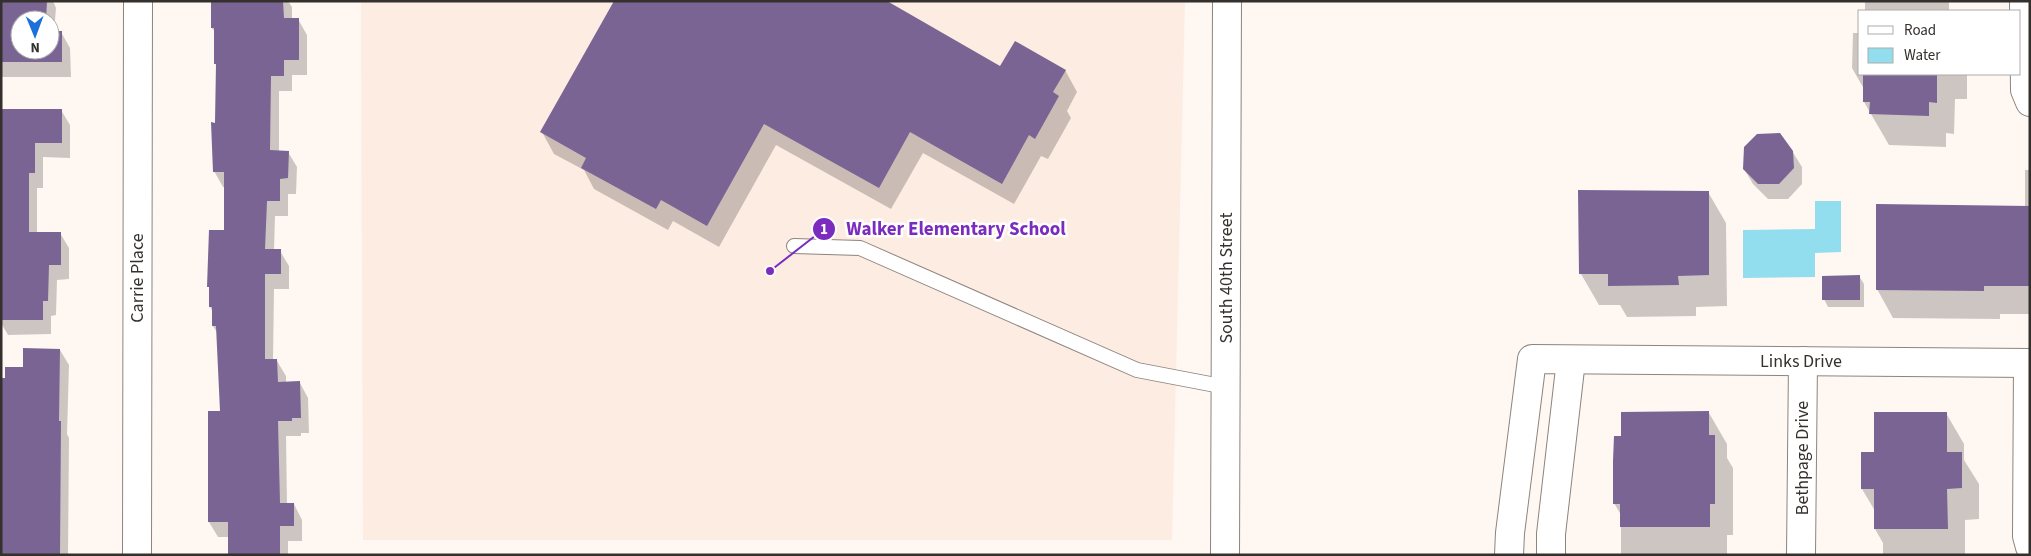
<svg xmlns="http://www.w3.org/2000/svg" width="2031" height="556" font-family="'Source Sans 3',sans-serif">
<rect width="100%" height="100%" fill="#fff7f2"/>
<path fill="#fdece1" d="M 361,1 L 1185,1 L 1172,540 L 363,540 Z"/>
<path fill="#92deef" d="M 1815,201 L 1841,201 L 1841,252 L 1815,253 L 1815,277 L 1743,278 L 1743,230 L 1815,229 Z"/>
<g fill="#0003" fill-rule="evenodd">
<path d="M 1,1 L 53,1 L 56,8 L 54,32 L 61,32 L 70,48 L 71,77 L 1,77 ZM 20,20 L 50,20 L 50,50 L 20,50 Z"/>
<path d="M 212,1 L 288,1 L 292,7 L 292,19 L 298,19 L 307,35 L 307,75 L 292,75 L 292,91 L 279,91 L 279,152 L 288,152 L 297,167 L 296,194 L 288,194 L 288,216 L 275,216 L 274,251 L 280,251 L 289,266 L 289,289 L 274,289 L 273,361 L 277,361 L 286,376 L 286,383 L 300,383 L 308,398 L 309,433 L 301,433 L 301,436 L 286,436 L 287,504 L 294,504 L 302,520 L 302,541 L 288,541 L 288,555 L 229,555 L 229,537 L 218,537 L 209,522 L 209,412 L 221,412 L 218,334 L 213,326 L 213,312 L 210,307 L 209,287 L 226,232 L 225,187 L 223,187 L 214,171 L 217,67 L 215,63 L 215,32 L 212,28 Z"/>
<rect x="1865" y="1" width="84" height="10"/>
<path d="M 1853,33 L 1860,33 L 1860,74 L 1967,74 L 1967,99 L 1955,99 L 1954,134 L 1946,133 L 1946,147 L 1889,145 L 1864,102 L 1864,89 L 1852,68 Z"/>
<path d="M 1001,68 L 1065,70 L 1077,92 L 1067,111 L 1071,118 L 1048,159 L 1041,156 L 1014,204 L 923,153 L 891,209 L 776,145 L 719,247 L 673,221 L 668,230 L 594,189 L 584,170 L 554,154 L 542,132 Z"/>
<path d="M 1,110 L 61,110 L 70,125 L 70,158 L 43,157 L 43,188 L 37,188 L 37,233 L 60,233 L 69,248 L 69,279 L 57,280 L 56,315 L 51,316 L 51,334 L 8,335 L 1,323 Z"/>
<path d="M 1792,151 L 1802,167 L 1802,184 L 1788,199 L 1768,199 L 1753,184 L 1744,169 Z"/>
<path d="M 2025,170 L 2030,170 L 2030,314 L 2000,314 L 2000,319 L 1893,318 L 1877,289 L 2025,207 Z"/>
<path d="M 1708,192 L 1726,223 L 1727,306 L 1696,307 L 1696,316 L 1627,317 L 1620,305 L 1599,305 L 1581,274 Z"/>
<path d="M 1859,276 L 1864,284 L 1864,307 L 1828,307 L 1824,299 Z"/>
<path d="M 60,350 L 69,365 L 67,434 L 69,438 L 68,555 L 1,555 L 6,379 Z"/>
<path d="M 1709,413 L 1727,444 L 1727,458 L 1733,468 L 1733,535 L 1727,535 L 1727,555 L 1621,555 L 1621,515 L 1614,503 L 1622,437 Z"/>
<path d="M 1946,413 L 1964,444 L 1964,460 L 1979,484 L 1979,519 L 1965,520 L 1965,555 L 1883,555 L 1883,543 L 1875,529 L 1875,511 L 1862,489 L 1875,453 Z"/>
</g>
<g fill="#796494">
<path d="M 1,1 L 47,1 L 46,20 L 20,20 L 20,50 L 50,50 L 50,31 L 62,31 L 62,62 L 1,62 Z"/>
<path d="M 211,1 L 283,1 L 284,18 L 299,18 L 299,60 L 284,60 L 284,76 L 271,76 L 270,150 L 289,151 L 288,178 L 280,179 L 280,201 L 267,201 L 265,249 L 281,249 L 281,274 L 265,274 L 265,359 L 277,359 L 278,382 L 300,381 L 301,418 L 292,418 L 292,421 L 278,421 L 280,503 L 294,503 L 294,526 L 280,526 L 280,555 L 228,555 L 228,522 L 208,522 L 208,411 L 220,411 L 216,326 L 212,326 L 212,307 L 209,307 L 209,287 L 207,287 L 209,230 L 224,230 L 224,172 L 213,172 L 211,122 L 215,123 L 216,64 L 214,64 L 214,28 L 211,28 Z"/>
<path d="M 614,1 L 887,1 L 1000,66 L 1015,41 L 1066,70 L 1053,92 L 1059,96 L 1035,139 L 1029,135 L 1002,184 L 910,132 L 879,188 L 764,124 L 707,226 L 661,200 L 656,209 L 581,168 L 586,158 L 540,132 Z"/>
<path d="M 1863,74 L 1937,74 L 1937,103 L 1929,102 L 1929,116 L 1869,114 L 1870,102 L 1863,102 Z"/>
<path d="M 1,109 L 62,109 L 62,143 L 35,143 L 35,173 L 29,173 L 29,232 L 61,232 L 61,265 L 49,265 L 48,301 L 43,301 L 43,320 L 1,320 Z"/>
<path d="M 1780,133 L 1793,151 L 1794,168 L 1779,184 L 1758,184 L 1743,169 L 1744,147 L 1757,134 Z"/>
<path d="M 1578,190 L 1709,191 L 1709,275 L 1678,276 L 1679,285 L 1608,286 L 1608,274 L 1579,274 Z"/>
<path d="M 1876,204 L 2030,206 L 2030,286 L 1984,286 L 1984,291 L 1876,290 Z"/>
<path d="M 1860,275 L 1860,300 L 1822,300 L 1822,276 Z"/>
<path d="M 23,348 L 60,349 L 59,421 L 61,421 L 60,555 L 1,555 L 1,378 L 5,378 L 5,367 L 23,367 Z"/>
<path d="M 1709,411 L 1709,435 L 1715,435 L 1715,504 L 1710,504 L 1710,527 L 1620,527 L 1620,504 L 1613,504 L 1613,461 L 1614,436 L 1621,436 L 1621,412 Z"/>
<path d="M 1874,412 L 1947,412 L 1947,452 L 1962,452 L 1962,488 L 1947,489 L 1948,529 L 1874,529 L 1874,489 L 1861,489 L 1861,452 L 1874,452 Z"/>
</g>
<g fill="none" stroke-linecap="round" stroke-linejoin="round">
<g stroke="#8d847e" stroke-width="16">
<path id="lane" d="M 794,246 L 860,248 L 1137,370 L 1226,387"/>
</g>
<g stroke="#8d847e" stroke-width="30">
<g id="street">
<path d="M 2024,1 L 2025,90 L 2030,102"/>
<path d="M 2028,363 L 2027,536 L 2030,547"/>
<path d="M 137,555 L 138,1"/>
<path d="M 1509,555 L 1510,533 L 1532,359 L 2030,363"/>
<path d="M 1551,555 L 1551,534 L 1571,360"/>
<path d="M 1801,555 L 1803,361"/>
</g>
</g>
<g stroke="#8d847e" stroke-width="30">
<path id="secondary" d="M 1225,555 L 1227,1"/>
</g>
<use href="#lane" stroke="#fff" stroke-width="14"/>
<use href="#street" stroke="#fff" stroke-width="28"/>
<use href="#secondary" stroke="#fff" stroke-width="28"/>
</g>
<g text-anchor="middle" stroke-width="5" stroke-linejoin="round" paint-order="stroke">
<g font-size="18" fill="#34302d" stroke="#fff">
<text transform="translate(137 278) rotate(-90)" y="6">Carrie Place</text>
<text transform="translate(1226 278) rotate(-90)" y="6">South 40th Street</text>
<text x="1801" y="367">Links Drive</text>
<text transform="translate(1802 458) rotate(-90)" y="6">Bethpage Drive</text>
</g>
</g>
<path fill="none" stroke="#7b2cbf" stroke-width="2" d="M770 271L824 229"/>
<g fill="#7b2cbf" stroke="#fff" stroke-width="2">
<circle cx="770" cy="271" r="5"/>
<circle cx="824" cy="229" r="12"/>
</g>
<g font-size="15" text-anchor="middle" font-weight="bold" fill="#fff">
<text x="824" y="234">1</text>
</g>
<g font-size="19" text-anchor="middle" font-weight="bold" fill="#7b2cbf" stroke="#fff" stroke-width="5" stroke-linejoin="round" paint-order="stroke">
<text x="956" y="235">Walker Elementary School</text>
</g>
<rect width="2031" height="556" fill="none" stroke="#34302d" stroke-width="5"/>
<rect x="1858" y="10" width="162" height="65" fill="#ffffff" stroke="#aeacab"/>
<rect x="1868" y="26" width="25" height="8" fill="#ffffff" stroke="#aeacab"/>
<text x="1904" y="35" font-size="15" fill="#34302d">Road</text>
<rect x="1868" y="48" width="25" height="15" fill="#92deef" stroke="#aeacab"/>
<text x="1904" y="60" font-size="15" fill="#34302d">Water</text>
<g transform="translate(35 35) rotate(179)"><circle r="24" fill="#ffffff" stroke="#aeacab"/>
<path d="M0-4L9 19L0 12L-9 19Z" fill="#1d70da"/>
<text y="-8" font-size="14" font-weight="bold" text-anchor="middle" fill="#34302d">N</text>
</g>
</svg>
